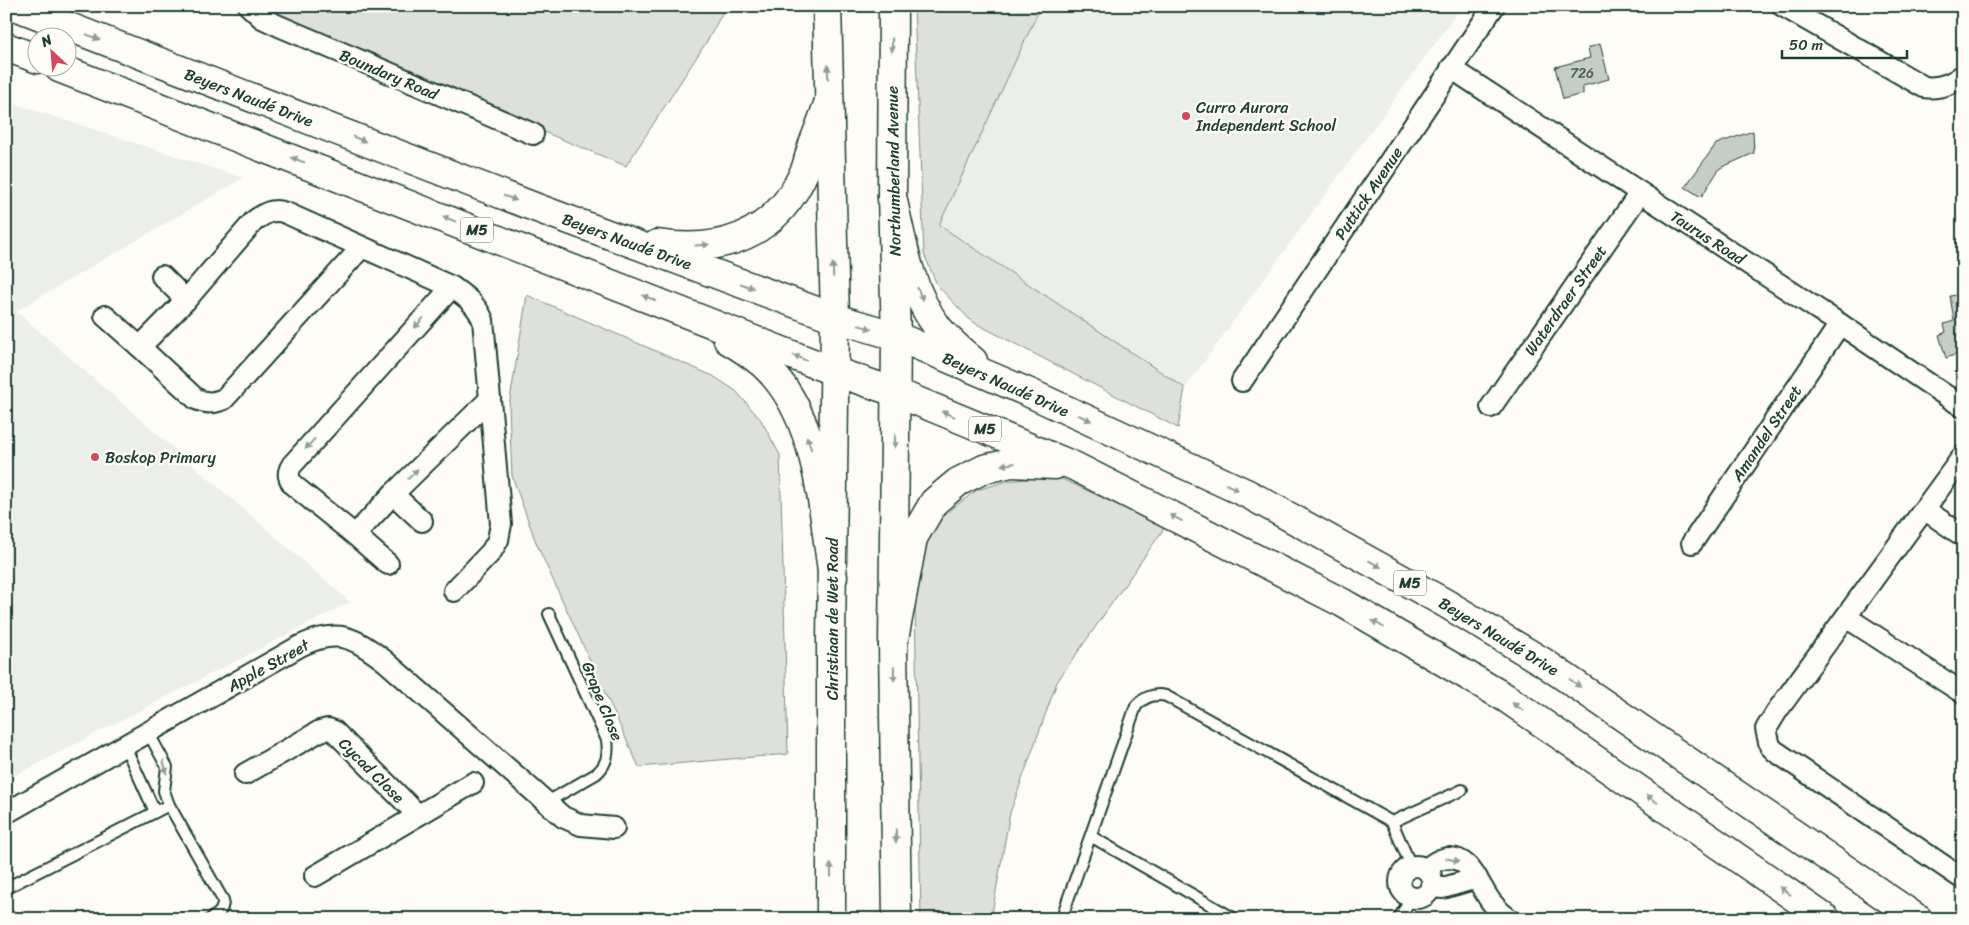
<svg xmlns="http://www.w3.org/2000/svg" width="1969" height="925" font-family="Sriracha,sans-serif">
<rect width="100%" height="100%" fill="#fdfcf7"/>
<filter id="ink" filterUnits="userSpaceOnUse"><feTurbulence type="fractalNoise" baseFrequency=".02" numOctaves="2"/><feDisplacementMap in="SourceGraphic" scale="10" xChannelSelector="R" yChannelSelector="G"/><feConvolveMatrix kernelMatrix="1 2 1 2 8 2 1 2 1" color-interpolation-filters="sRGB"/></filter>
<g filter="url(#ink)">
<g fill="#eceee9">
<path d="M 1041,6 L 1462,6 L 1185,388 L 939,225 Z"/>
<path d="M 6,101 L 243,178 L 16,311 L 350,602 L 6,780 Z"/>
</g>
<g fill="#dde0db" stroke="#7e8e88">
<path d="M 258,6 L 726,6 L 709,38 L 626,166 L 267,17 Z"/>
<path d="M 914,6 L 1041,6 L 939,225 L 1185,388 L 1178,428 L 971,321 L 937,285 L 924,254 Z"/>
<path d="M 527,295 L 713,376 L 736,391 L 761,420 L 780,455 L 788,754 L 639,767 L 537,545 L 512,476 L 509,406 Z"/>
<path d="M 1056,476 L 1165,527 L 1057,682 L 1010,813 L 991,919 L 921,919 L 915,603 L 919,570 L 931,527 L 954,507 L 977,490 L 1007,481 Z"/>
</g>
<g fill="#c6cdc7" stroke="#1f3d34">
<path d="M 1600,44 L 1609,79 L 1583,86 L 1583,94 L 1563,99 L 1555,67 L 1590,58 L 1588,48 Z"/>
<path d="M 1753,131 L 1754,153 L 1720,168 L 1701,197 L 1685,187 L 1716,144 Z"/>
<path d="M 1963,294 L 1963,352 L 1946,358 L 1939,335 L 1946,332 L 1944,324 L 1954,321 L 1950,296 Z"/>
</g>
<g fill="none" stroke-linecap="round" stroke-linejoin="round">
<g stroke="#1f3d34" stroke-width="14">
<g id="service">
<path d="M 148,732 L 167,767 L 164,791 L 169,805"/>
<path d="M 125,746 L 155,812"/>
<path d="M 547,802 L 596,774 C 607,765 609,754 607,740 L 549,614"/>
<path d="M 1392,822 L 1462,790"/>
<path d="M 1092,837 L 1235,919"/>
<path d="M 6,888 L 169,805 L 223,900 C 223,911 219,914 210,919"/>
<path d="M 1064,911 L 1136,706 C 1144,697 1155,693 1166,696 L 1392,822 L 1411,866"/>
<path d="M 1398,919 L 1412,898"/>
</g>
</g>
<g stroke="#1f3d34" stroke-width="24">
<g id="minor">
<path d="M 249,6 L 262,18 L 279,26 L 533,134"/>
<path d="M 1783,6 L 1924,87 C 1939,89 1951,85 1963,75"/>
<path d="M 1451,68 L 1840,324 L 1963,407"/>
<path d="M 361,248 L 224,399 C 214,403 207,404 196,399 L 140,347 L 186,300 L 254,221 C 265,213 273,208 286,213 L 452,287 C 466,297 476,304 483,320 L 501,524 L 498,540 L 491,552 L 454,591"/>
<path d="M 162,276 L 186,300"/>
<path d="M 105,316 L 140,347"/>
<path d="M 1242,381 L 1494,6"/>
<path d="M 1491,407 L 1640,193"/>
<path d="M 1963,456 L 1777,711 L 1766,729 L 1770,746 L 1775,751 L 1963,879"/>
<path d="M 393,494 L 422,521"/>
<path d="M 1924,509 L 1963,536"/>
<path d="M 355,535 L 393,494 L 490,399"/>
<path d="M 1692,543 L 1840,324"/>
<path d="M 388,564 L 355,535 L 293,485 C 288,477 287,473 292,465 L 452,287"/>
<path d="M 1846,617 L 1963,693"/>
<path d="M 245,774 L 320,731 L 328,729 L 334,731 L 418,815"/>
<path d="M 6,813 L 300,646 C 338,628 354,637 385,661 L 563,817 L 581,825 L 614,828"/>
<circle cx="1416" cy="882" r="16"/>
<path d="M 1426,869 C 1431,865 1437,860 1443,859 C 1470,852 1479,887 1492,903 C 1497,909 1502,914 1509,919"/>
<path d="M 315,876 L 473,783"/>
<path d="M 1431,887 L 1443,888 L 1477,878"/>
</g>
</g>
<g stroke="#1f3d34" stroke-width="31">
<g id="secondary">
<path d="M 827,6 L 835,318 L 831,641 L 831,919"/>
<path d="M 893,6 L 892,196 L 896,336 L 893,645 L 897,919"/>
</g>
</g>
<g stroke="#1f3d34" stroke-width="31">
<g id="primary">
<path d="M 15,6 L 537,208 L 835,318 L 896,336 L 1032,394 L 1248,494 L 1445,603 L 1543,662 L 1918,919"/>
<path d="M 6,47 L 38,59"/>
<path d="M 59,68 L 833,371 L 895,392 L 1074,466 L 1343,603 L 1506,698 L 1826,919"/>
<path d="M 892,196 C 902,241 910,293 939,329 C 949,341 961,351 973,361"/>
<path d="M 657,244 C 723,254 778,234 805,170 C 808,163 809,155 812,147 C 817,133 823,119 828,104"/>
<path d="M 728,340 C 740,347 752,355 763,364 C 819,415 822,507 833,577"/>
<path d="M 893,645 L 913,538 L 934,502 L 958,482 L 984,469 L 1011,463 L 1055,465"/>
</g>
</g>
<use href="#service" stroke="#fdfcf7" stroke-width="10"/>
<use href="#minor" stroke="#fdfcf7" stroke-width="20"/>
<use href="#secondary" stroke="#fdfcf7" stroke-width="28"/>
<use href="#primary" stroke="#fdfcf7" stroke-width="28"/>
</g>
<defs><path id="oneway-solid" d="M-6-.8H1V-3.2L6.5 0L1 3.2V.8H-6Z" transform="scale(1.25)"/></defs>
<g fill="#8e9c96">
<use href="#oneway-solid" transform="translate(93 37) rotate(22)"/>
<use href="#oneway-solid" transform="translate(892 45) rotate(91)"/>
<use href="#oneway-solid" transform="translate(828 72) rotate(-91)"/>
<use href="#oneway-solid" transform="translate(359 139) rotate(21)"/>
<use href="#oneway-solid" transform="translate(298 160) rotate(-159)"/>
<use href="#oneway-solid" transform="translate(510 198) rotate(21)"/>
<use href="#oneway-solid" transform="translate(449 219) rotate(-159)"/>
<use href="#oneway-solid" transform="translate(702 245) rotate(-4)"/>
<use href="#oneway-solid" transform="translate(833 270) rotate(-92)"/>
<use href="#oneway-solid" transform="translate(747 286) rotate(20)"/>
<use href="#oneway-solid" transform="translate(920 294) rotate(67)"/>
<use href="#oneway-solid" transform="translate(649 298) rotate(-159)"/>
<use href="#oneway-solid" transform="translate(419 323) rotate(132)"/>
<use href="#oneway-solid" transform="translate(865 327) rotate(16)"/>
<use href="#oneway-solid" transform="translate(800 358) rotate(-158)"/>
<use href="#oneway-solid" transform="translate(948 414) rotate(-158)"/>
<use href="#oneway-solid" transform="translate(1085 418) rotate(25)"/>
<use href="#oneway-solid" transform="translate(895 441) rotate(91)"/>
<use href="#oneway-solid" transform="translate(809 443) rotate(-108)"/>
<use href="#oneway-solid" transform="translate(310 444) rotate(132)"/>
<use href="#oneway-solid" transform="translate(1008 464) rotate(172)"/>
<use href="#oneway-solid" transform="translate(413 474) rotate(-44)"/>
<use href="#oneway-solid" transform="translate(1232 487) rotate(25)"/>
<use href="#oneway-solid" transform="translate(1176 518) rotate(-153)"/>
<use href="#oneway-solid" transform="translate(1375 564) rotate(29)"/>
<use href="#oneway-solid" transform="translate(1378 624) rotate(-150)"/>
<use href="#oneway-solid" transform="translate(894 674) rotate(89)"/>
<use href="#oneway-solid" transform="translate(1575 683) rotate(35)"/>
<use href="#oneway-solid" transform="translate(1518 707) rotate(-145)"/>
<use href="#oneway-solid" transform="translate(165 767) rotate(76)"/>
<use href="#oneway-solid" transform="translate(1652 799) rotate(-145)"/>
<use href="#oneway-solid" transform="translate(896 836) rotate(89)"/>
<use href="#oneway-solid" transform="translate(1453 860) rotate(13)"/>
<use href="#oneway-solid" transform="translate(831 870) rotate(-90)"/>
<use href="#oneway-solid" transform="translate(1785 891) rotate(-145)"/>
</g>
</g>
<g fill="#d1495b" stroke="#fdfcf7" stroke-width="2">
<circle cx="1186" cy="116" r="5"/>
<circle cx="95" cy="457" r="5"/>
</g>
<g text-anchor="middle" stroke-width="5" stroke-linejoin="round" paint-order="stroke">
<g font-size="14" fill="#496159">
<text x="1582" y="78">726</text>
</g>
<g fill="#fdfcf7" stroke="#62766e" stroke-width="1">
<rect x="461" y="217.5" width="32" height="25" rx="4"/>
<rect x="969" y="416.5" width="32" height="25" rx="4"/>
<rect x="1394" y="570.5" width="32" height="25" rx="4"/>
</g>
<g font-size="15" font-weight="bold" fill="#1f3d34">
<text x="477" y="235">M5</text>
<text x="985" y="434">M5</text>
<text x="1410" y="588">M5</text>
</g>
<g font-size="16" fill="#1f3d34" stroke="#fdfcf7">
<text transform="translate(389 74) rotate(23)" y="6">Boundary Road</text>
<text transform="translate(249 97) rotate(21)" y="6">Beyers Naudé Drive</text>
<text transform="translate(893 171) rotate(-91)" y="6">Northumberland Avenue</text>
<text transform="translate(1368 193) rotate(-56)" y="6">Puttick Avenue</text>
<text transform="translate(1708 237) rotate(33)" y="6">Taurus Road</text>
<text transform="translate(627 241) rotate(20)" y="6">Beyers Naudé Drive</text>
<text transform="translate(1565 300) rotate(-55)" y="6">Waterdraer Street</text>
<text transform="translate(1006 384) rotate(24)" y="6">Beyers Naudé Drive</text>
<text transform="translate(1766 433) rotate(-56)" y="6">Amandel Street</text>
<text transform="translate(832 619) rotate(-90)" y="6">Christiaan de Wet Road</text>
<text transform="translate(1499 636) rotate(31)" y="6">Beyers Naudé Drive</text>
<text transform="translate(268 665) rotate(-29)" y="6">Apple Street</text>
<text transform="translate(603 701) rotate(68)" y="6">Grape Close</text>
<text transform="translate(372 770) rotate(45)" y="6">Cycad Close</text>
</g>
<g font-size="16" fill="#1f3d34" stroke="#fdfcf7" text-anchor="start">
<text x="1196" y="113">Curro Aurora<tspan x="1196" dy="18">Independent School</tspan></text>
<text x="105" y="463">Boskop Primary</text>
</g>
</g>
<rect width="1969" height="925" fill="none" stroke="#fdfcf7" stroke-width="25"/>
<rect x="12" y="12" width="1944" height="900" fill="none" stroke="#1f3d34" stroke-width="2" filter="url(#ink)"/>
<g transform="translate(52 52) rotate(334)"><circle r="24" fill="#fdfcf7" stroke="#a4b0a9"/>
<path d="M0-4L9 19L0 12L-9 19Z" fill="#d1495b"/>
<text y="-8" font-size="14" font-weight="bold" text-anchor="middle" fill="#1f3d34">N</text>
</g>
<path d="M1782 50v8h125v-8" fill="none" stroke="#1f3d34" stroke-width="2.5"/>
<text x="1789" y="50" font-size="15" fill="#1f3d34" stroke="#fdfcf7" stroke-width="4" paint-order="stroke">50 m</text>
</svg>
